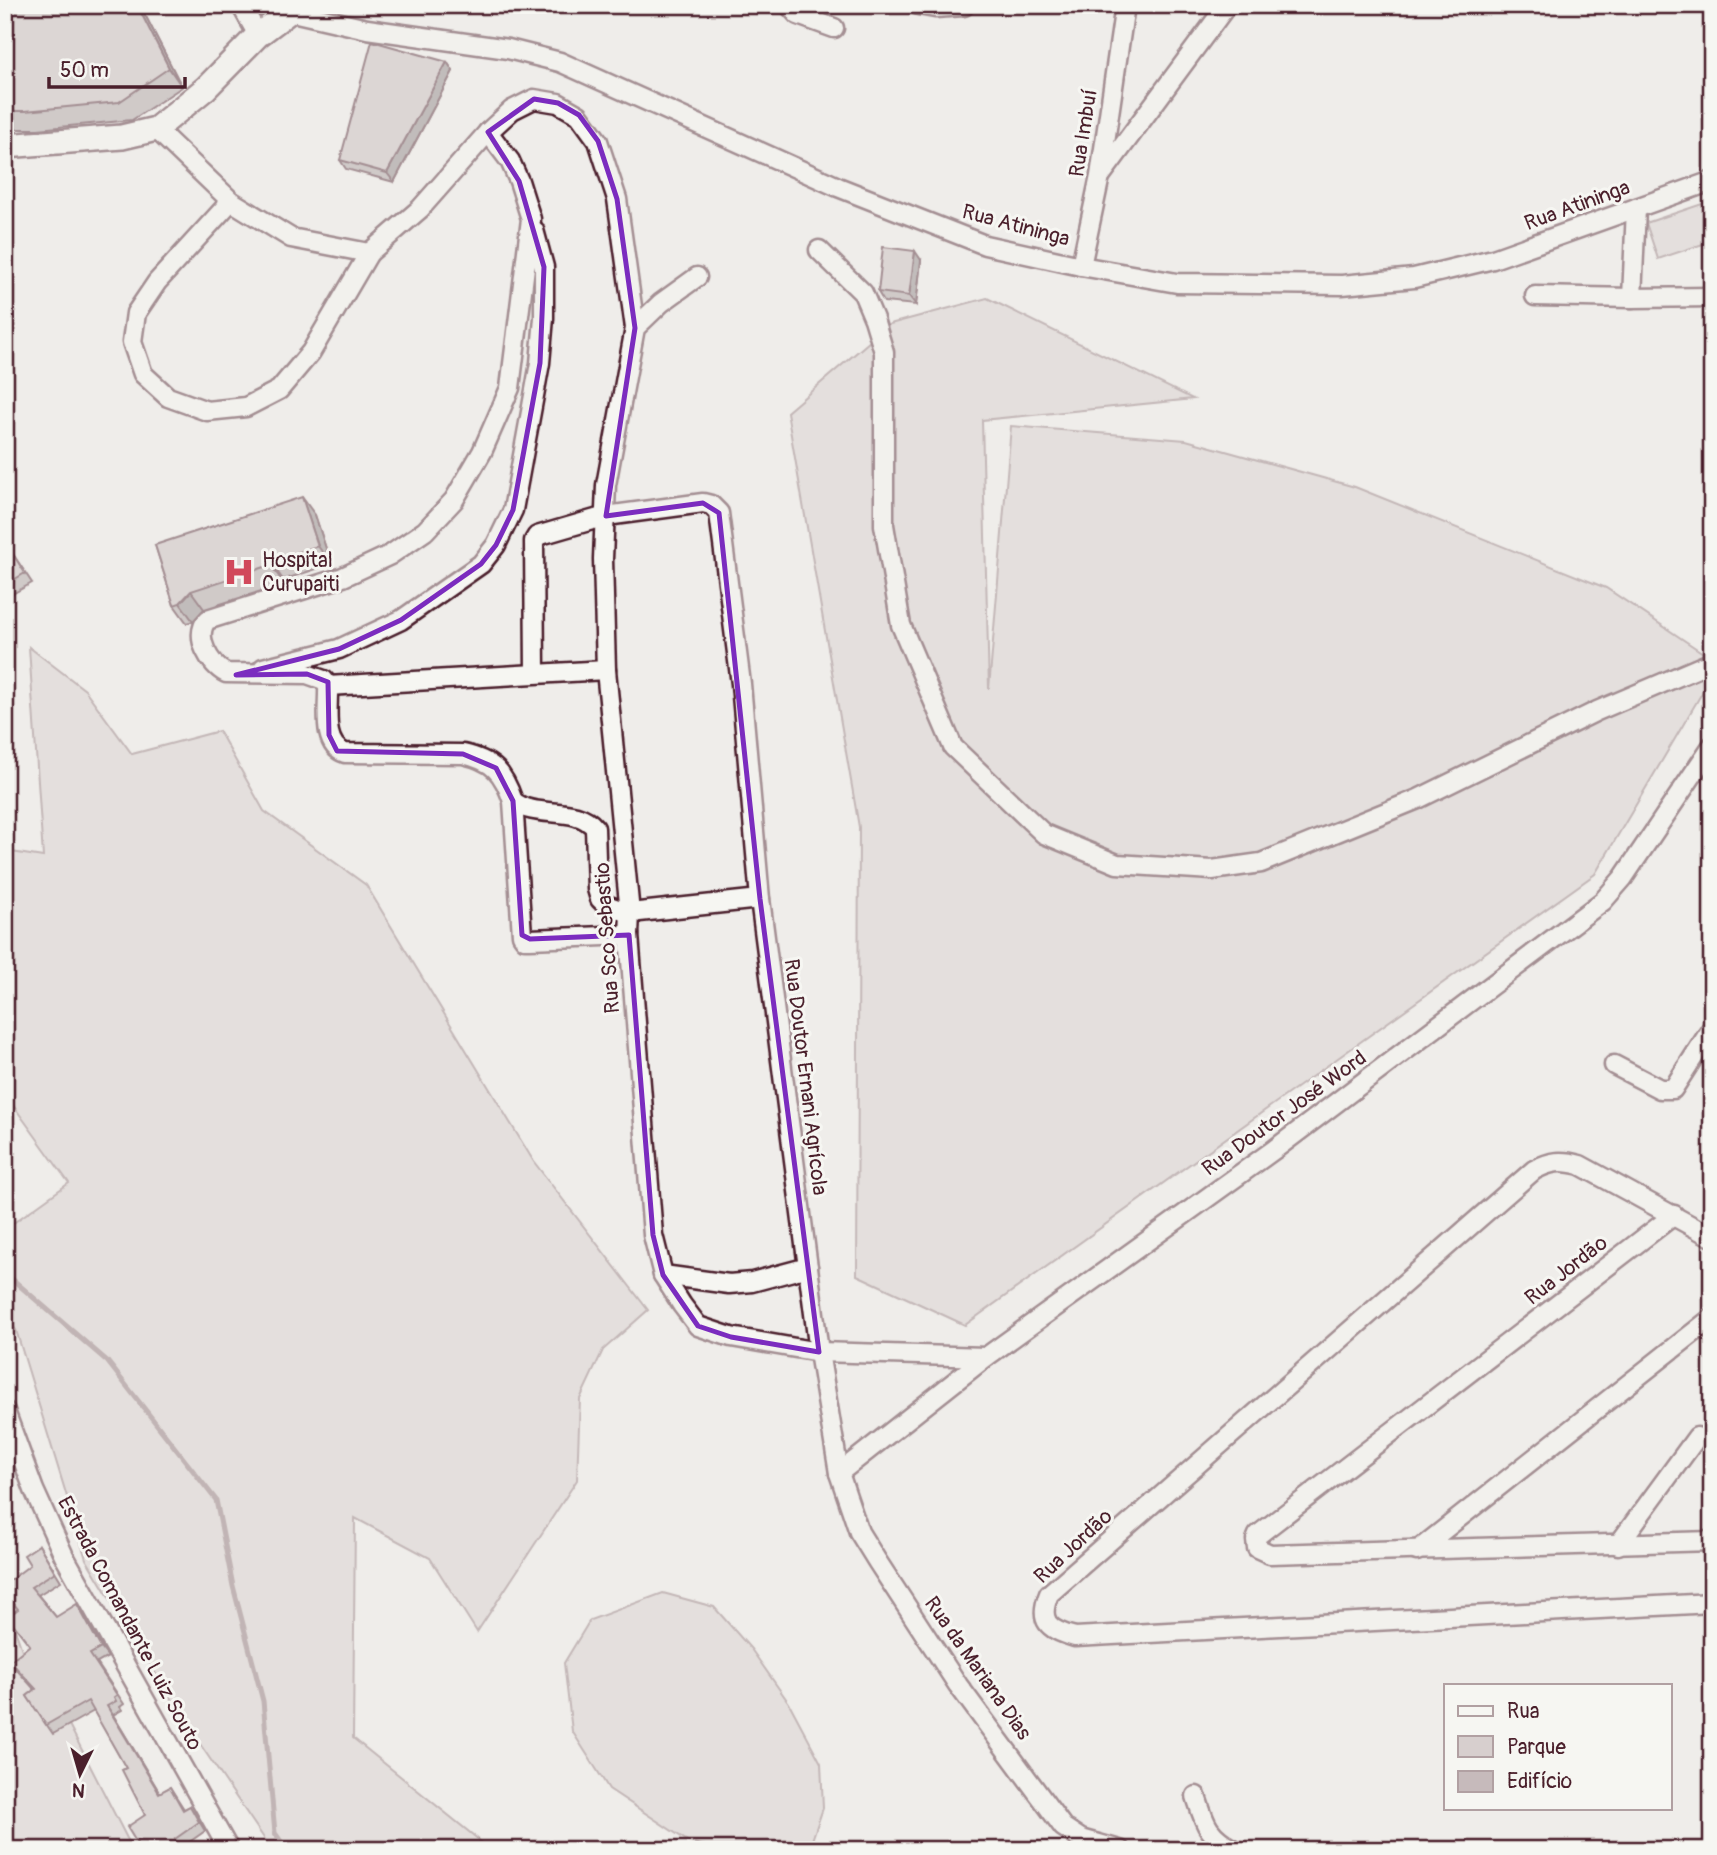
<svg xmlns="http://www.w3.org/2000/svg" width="1717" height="1855" font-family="Pangolin,sans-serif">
<rect width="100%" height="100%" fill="#efedea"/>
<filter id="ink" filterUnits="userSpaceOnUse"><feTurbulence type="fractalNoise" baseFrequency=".0143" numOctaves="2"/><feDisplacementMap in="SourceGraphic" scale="14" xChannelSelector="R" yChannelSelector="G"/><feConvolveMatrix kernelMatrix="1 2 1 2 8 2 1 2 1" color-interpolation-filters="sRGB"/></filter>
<g filter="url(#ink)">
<g fill="#d7cfce" stroke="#90777c" stroke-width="2">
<path d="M 1705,203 L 1712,223 L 1712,241 L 1658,259 L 1646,223 Z"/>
<path d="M 987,298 L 1193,399 L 982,420 L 989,689 L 1011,426 L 1186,440 L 1355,487 L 1606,588 L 1712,659 L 1712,676 L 1595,874 L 965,1325 L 857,1275 L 859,827 L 787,412 L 890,324 Z"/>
<path d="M 29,647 L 85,690 L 132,754 L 219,731 L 264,811 L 366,885 L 534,1162 L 648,1310 L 603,1350 L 580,1399 L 577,1480 L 477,1632 L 430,1558 L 355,1518 L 353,1738 L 479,1840 L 485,1850 L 272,1850 L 187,1725 L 86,1559 L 16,1330 L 5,1315 L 5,1229 L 69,1183 L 5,1094 L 5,851 L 43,857 Z"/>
<path d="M 663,1593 L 714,1607 L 751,1649 L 789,1703 L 821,1763 L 823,1808 L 809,1849 L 723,1850 L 689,1842 L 609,1789 L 572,1731 L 564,1663 L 590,1620 Z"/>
<path d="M 5,1600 L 22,1650 L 61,1709 L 133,1850 L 5,1850 Z"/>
</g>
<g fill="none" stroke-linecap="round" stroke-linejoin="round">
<path stroke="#8a6f74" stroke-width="5" d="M 5,1273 L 107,1361 L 216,1500 L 233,1586 L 263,1701 L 275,1833 L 287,1850"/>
<g stroke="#4a1f2b" stroke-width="23">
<g id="minor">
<path d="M 241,5 L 258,35"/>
<path d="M 789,5 L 798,15 L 834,28"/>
<path d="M 918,5 L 935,8 L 964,6"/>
<path d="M 288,11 L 367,29 L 508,49 L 560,62 L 838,187 L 985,245 L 1081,266 L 1177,283 L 1342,285 L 1414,278 L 1493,259 L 1712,181"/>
<path d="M 156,129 L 231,201 L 157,282 L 136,313 L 132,342 L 143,374 L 168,397 L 207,411 L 246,407 L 279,390 L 311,352 L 369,253 L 420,209 L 488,132 L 512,110 L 534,99 L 558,103 L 579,115 L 598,141 L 617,199 L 635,328"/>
<path d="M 488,132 L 510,161 L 519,181 L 531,219 L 510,388 L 482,452 L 454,500 L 425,531 L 390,555 L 343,577 L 207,620 C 193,637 210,665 226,673 L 307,674 L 324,680 L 328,686 C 329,707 321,745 345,753 L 463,754 C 494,761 503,772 513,801 L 522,935 L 525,939 L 530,939 L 629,935"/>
<path d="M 1102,174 L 1227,5"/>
<path d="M 231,201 L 291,238 L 369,253"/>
<path d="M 1636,208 L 1632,298 L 1712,297"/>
<path d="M 819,250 L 863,293 L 874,319 L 884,352 L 884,525 L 901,625 L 953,747 L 1044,834 L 1117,864 L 1212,870 L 1261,863 L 1418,799 L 1597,711 L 1712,662"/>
<path d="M 1081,266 L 1100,176 L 1125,5"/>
<path d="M 697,277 L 661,303 L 635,328 L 606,485 L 603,559 L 606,670 L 630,913 L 629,935 L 653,1235 L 663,1275 L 682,1305 L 698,1326 L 731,1337 L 819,1352 L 986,1357"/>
<path d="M 1535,296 L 1632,298"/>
<path d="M 263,668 L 339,649 L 401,620 L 481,564 L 496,545 L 513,510 L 540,363 L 544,318 L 544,267 L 534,230"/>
<path d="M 535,673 L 534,541 L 537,536 L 606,516 L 703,503 L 711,505 L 719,513 L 741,684 L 760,899 L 819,1352 L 839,1473 L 859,1532 L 877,1561 L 958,1685 L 1063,1827 L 1081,1839 L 1120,1850"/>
<path d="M 328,686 L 606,670"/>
<path d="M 513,801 C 536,820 576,804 595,828 L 597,889 L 600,899 L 606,905 L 630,913 L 760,899"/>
<path d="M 1614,1065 L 1660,1089 L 1673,1089 L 1712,1028"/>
<path d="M 1674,1215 L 1258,1535 L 1256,1540 L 1257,1548 L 1270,1554 L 1712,1541"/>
<path d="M 1712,1237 L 1580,1165 C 1561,1160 1551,1161 1534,1170 L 1049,1594 C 1038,1621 1048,1630 1075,1637 L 1712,1603"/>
<path d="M 663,1275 L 729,1284 L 752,1282 L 808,1267"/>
<path d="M 5,1411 L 34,1490 L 64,1556 L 229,1850"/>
<path d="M 839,1473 L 986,1357 L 1275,1149 L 1603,901 L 1623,878 L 1712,746"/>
<path d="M 1618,1545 L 1697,1437"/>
<path d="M 1417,1551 L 1712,1318"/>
<path d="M 1196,1796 C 1205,1824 1207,1835 1235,1850"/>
</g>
</g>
<g stroke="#4a1f2b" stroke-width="28">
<path id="major" d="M 5,146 L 122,137 L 156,129 L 206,88 L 258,35 L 298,5"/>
</g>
<use href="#minor" stroke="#f6f6f2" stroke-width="18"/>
<use href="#major" stroke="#f6f6f2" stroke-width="23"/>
</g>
<g fill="#aaa0a1" stroke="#4a1f2b" stroke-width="2">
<path d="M 5,5 L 140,5 L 182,87 L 132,120 L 38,129 L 5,129 Z"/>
<path d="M 447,62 L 453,71 L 394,182 L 346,169 L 340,160 Z"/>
<path d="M 921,260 L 916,305 L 884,302 L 878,292 Z"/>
<path d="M 315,515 L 331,564 L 283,580 L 284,584 L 204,609 L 193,621 L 187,623 L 174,605 L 155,545 Z"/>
<path d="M 5,542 L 32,583 L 5,598 Z"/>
<path d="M 39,1545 L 61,1581 L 38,1595 L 56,1617 L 83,1614 L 108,1657 L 97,1663 L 124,1704 L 120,1707 L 122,1710 L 113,1715 L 160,1793 L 170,1787 L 184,1809 L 190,1806 L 205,1831 L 181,1848 L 145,1815 L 126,1768 L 94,1711 L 53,1734 L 27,1696 L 35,1690 L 17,1670 L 10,1661 L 30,1646 L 8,1617 L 18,1609 L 5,1593 L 30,1565 Z"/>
</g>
<g fill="#8b8283" stroke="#4a1f2b" stroke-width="2">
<path d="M 137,5 L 140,5 L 182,87 L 169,68 Z"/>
<path d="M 447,62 L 453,71 L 394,182 L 387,173 Z"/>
<path d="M 915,251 L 921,260 L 916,305 L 909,296 Z"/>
<path d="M 302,497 L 315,515 L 331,564 L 318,546 Z"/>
<path d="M 270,561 L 283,580 L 284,584 L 271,565 Z"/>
<path d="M 191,591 L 204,609 L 193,621 L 180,603 Z"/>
<path d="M 77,1604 L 83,1614 L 108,1657 L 101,1648 Z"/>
<path d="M 107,1706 L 113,1715 L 165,1802 L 159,1793 Z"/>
</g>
<g fill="#c6babb" stroke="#4a1f2b" stroke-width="2">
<path d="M 5,5 L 137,5 L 169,68 L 119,102 L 25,111 L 5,111 Z"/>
<path d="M 372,41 L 447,62 L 387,173 L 340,160 Z"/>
<path d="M 883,247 L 915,251 L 909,296 L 878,292 Z"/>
<path d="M 302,497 L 318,546 L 270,561 L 271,565 L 191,591 L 180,603 L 174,605 L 155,545 Z"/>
<path d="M 5,542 L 25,573 L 5,585 Z"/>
<path d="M 39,1545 L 55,1572 L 31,1587 L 56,1617 L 77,1604 L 101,1648 L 90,1654 L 117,1695 L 114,1697 L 116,1701 L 107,1706 L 159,1793 L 170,1787 L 183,1810 L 190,1806 L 199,1822 L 175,1839 L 182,1850 L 141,1850 L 127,1827 L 145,1815 L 122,1770 L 126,1768 L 88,1701 L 46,1725 L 27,1696 L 36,1689 L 10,1661 L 30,1645 L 8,1617 L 18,1609 L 5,1592 L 5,1584 L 30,1565 L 24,1555 Z"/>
</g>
</g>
<path d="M0 0H1717V1855H0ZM 534,99 L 558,103 L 579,115 L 598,141 L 617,199 L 635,328 L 606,516 L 703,503 L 719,513 L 760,899 L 819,1352 L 731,1337 L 698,1326 L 663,1275 L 653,1235 L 629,935 L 530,939 L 522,935 L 513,801 L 496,768 L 463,754 L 337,751 L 329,735 L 328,682 L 307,674 L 236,675 L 339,649 L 401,620 L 481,564 L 496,545 L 513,510 L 540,363 L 544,267 L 519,181 L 488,132 Z" fill="#efedea" fill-opacity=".55" fill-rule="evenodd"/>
<path fill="none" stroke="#7b2cbf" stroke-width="5" stroke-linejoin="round" d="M 534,99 L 558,103 L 579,115 L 598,141 L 617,199 L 635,328 L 606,516 L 703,503 L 719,513 L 760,899 L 819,1352 L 731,1337 L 698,1326 L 663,1275 L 653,1235 L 629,935 L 530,939 L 522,935 L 513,801 L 496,768 L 463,754 L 337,751 L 329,735 L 328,682 L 307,674 L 236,675 L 339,649 L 401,620 L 481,564 L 496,545 L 513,510 L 540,363 L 544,267 L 519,181 L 488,132 Z"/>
<defs>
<g id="hospital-bare" transform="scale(2.415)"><path d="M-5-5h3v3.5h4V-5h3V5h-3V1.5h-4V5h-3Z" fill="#d1495b" stroke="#f6f6f2" stroke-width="2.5" paint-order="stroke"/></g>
</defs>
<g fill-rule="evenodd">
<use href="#hospital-bare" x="239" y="572"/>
</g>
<g text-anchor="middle" stroke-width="6" stroke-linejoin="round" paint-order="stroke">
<g font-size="21" fill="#4a1f2b" stroke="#f6f6f2">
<text transform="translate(1083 133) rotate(-81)" y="7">Rua Imbuí</text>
<text transform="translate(1577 205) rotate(-20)" y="7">Rua Atininga</text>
<text transform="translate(1016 225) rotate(15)" y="7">Rua Atininga</text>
<text transform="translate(607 938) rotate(-94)" y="7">Rua Sco Sebastio</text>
<text transform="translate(806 1077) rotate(83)" y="7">Rua Doutor Ernani Agrícola</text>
<text transform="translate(1284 1113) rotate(-36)" y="7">Rua Doutor José Word</text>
<text transform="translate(1566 1270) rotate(-38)" y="7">Rua Jordão</text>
<text transform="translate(1073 1546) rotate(-43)" y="7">Rua Jordão</text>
<text transform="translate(130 1623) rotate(62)" y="7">Estrada Comandante Luiz Souto</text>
<text transform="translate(978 1668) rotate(55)" y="7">Rua da Mariana Dias</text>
</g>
<g font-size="21" fill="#4a1f2b" stroke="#f6f6f2" text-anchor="start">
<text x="262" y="567">Hospital<tspan x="262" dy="24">Curupaiti</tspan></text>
</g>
</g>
<rect width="1717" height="1855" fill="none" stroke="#f6f6f2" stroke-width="28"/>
<rect x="14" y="14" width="1689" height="1827" fill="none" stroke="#4a1f2b" stroke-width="2.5" filter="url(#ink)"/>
<rect x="1444" y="1684" width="228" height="126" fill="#f6f6f2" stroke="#b1a0a2" stroke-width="2"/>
<rect x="1458" y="1706" width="35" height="10" fill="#f6f6f2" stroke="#b1a0a2" stroke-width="2"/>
<text x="1507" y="1718" font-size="21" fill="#4a1f2b">Rua</text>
<rect x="1458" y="1736" width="35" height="21" fill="#d7cfce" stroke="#b1a0a2" stroke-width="2"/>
<text x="1507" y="1754" font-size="21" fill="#4a1f2b">Parque</text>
<rect x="1458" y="1771" width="35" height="21" fill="#c6babb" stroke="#b1a0a2" stroke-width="2"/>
<text x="1507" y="1788" font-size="21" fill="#4a1f2b">Edifício</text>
<g transform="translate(80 1774) rotate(185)" stroke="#f6f6f2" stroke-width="5" paint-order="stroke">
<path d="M0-5L12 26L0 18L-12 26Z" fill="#4a1f2b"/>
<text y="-10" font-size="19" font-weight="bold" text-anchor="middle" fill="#4a1f2b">N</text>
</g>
<path d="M49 77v10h136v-10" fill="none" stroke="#4a1f2b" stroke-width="3.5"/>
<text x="60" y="77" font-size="21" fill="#4a1f2b" stroke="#f6f6f2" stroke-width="5" paint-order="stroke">50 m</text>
</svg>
